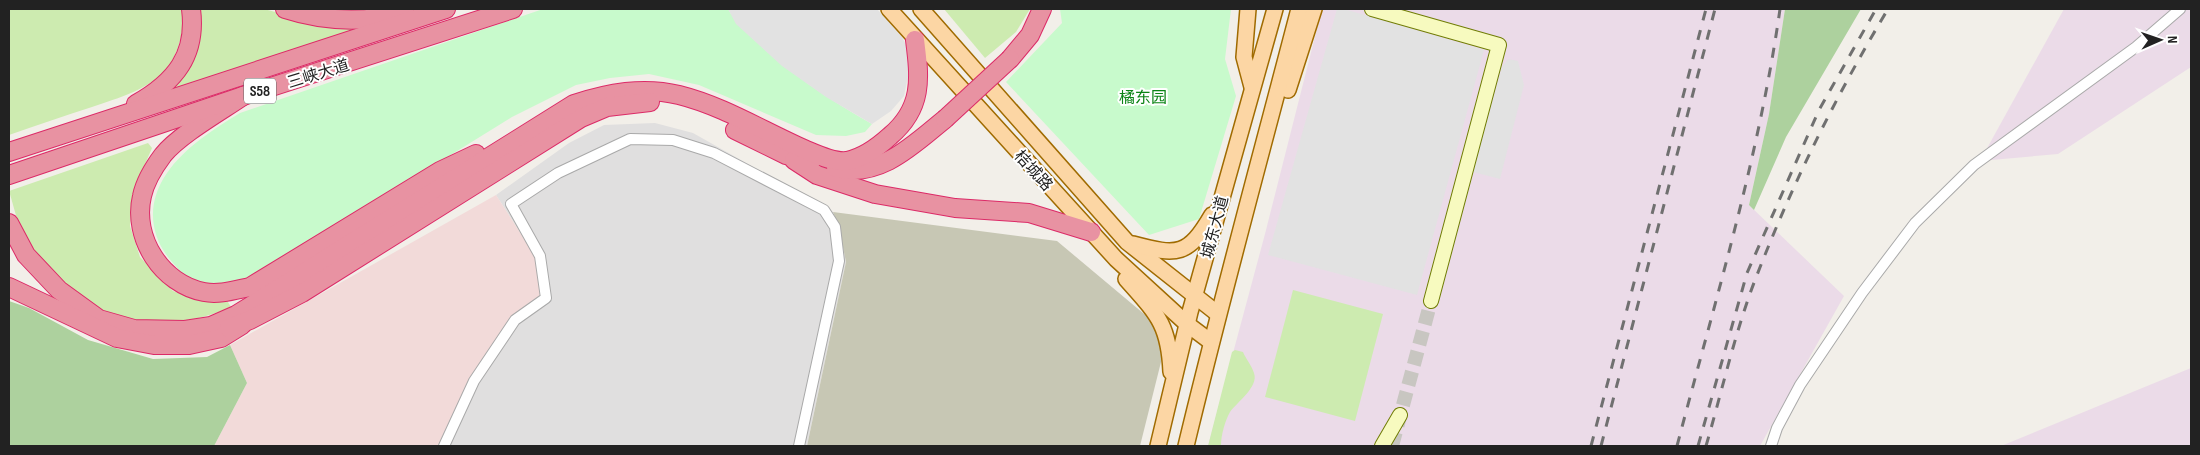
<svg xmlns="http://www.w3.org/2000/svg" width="2200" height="455" font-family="'Sofia Sans Condensed','Noto Sans SC',sans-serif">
<rect width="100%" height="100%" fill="#f2efe9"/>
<path fill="#e0dfdf" d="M 655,123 L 693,133 L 833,212 L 839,227 L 846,262 L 807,446 L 438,446 L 472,374 L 514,316 L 537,259 L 496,195 L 569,143 L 604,125 Z"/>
<path fill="#f2dad9" d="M 496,195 L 537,259 L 542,297 L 514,316 L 472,374 L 438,446 L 214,446 L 247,383 L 230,345 Z"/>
<g fill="#ebdbe8">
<path d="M 1322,9 L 1785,9 L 1769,114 L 1749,205 L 1844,296 L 1760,446 L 1208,446 L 1265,234 Z"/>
<path d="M 2064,9 L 2191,9 L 2191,67 L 2058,154 L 1980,161 Z"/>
<path d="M 2191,368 L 2191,446 L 2001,446 Z"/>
</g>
<path fill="#c7c7b4" d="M 833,212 L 1057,241 L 1168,334 L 1140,446 L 807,446 L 846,262 L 839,227 Z"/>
<g fill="#cdebb0">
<path d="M 9,9 L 184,9 C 182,77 150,88 92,107 C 64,116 37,125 9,135 Z"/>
<path d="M 197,9 L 264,9 L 294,17 L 375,23 L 173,89 L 171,84 Z"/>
<path d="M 944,9 L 1030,9 L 1016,32 L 985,58 Z"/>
<path d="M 148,143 L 152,148 L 133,192 L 130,226 L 140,257 L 173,291 L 198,300 L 226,299 L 231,307 C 193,324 144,329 105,312 C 84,303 64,284 48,268 C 42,261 35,255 30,248 C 19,232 15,210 9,191 Z"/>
<path d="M 1293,290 L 1383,314 L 1355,421 L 1265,397 Z"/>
<path d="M 1235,350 L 1243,352 C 1246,359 1252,366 1254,373 C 1259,387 1237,402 1230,412 C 1225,421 1221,435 1221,446 L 1208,446 L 1232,352 Z"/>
</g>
<g fill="#add19e">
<path d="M 1785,9 L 1861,9 L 1786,137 L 1754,210 L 1749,205 L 1769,114 Z"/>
<path d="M 9,301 L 29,308 L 88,340 L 153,359 L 207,357 L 230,345 L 247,383 L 214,446 L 9,446 Z"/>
</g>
<g fill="#c8facc">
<path d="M 543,9 L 728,9 C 737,24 748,34 761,46 C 795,77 832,101 872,124 L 865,132 L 846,136 L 816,135 L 699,85 L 649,74 L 610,78 L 576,85 L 512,117 L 239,286 C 220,286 203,286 187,277 C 182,274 177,267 173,263 C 149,237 146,203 167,173 C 185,147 214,129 240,113 Z"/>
<path d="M 1060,9 L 1231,9 L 1225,59 L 1236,96 L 1199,219 L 1149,235 L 1006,82 L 1062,23 Z"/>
</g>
<g fill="#e2e2e2">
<path d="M 728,9 L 877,9 L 902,37 L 908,49 L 910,67 L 904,96 L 891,111 L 872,124 L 826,97 L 782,66 L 736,24 Z"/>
<path d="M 1337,9 L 1344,9 L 1484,50 L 1417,295 L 1268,255 Z"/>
<path d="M 1508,59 L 1518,61 L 1524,85 L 1500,179 L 1473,172 L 1502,67 Z"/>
</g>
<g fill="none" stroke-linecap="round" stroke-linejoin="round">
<path stroke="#c8c6c1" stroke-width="14" stroke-dasharray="14 7" stroke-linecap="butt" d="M 1392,446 L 1431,301"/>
<g stroke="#a9a9a9" stroke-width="12">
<g id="street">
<path d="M 444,446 L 474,381 L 515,320 L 546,298 L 540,256 L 511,204 L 558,173 L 630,139 L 673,140 L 714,153 L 824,210 L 835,227 L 839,261 L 799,446"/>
<path d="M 1771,446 L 1777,428 L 1800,385 L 1862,293 L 1915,223 L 1974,165 L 2136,47 L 2180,9"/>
</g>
</g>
<g stroke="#707d05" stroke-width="16">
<g id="secondary">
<path d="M 1372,9 L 1499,45 L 1431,301"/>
<path d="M 1382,446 L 1400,415"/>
</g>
</g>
<g stroke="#a06b00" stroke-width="18">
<g id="primary">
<path d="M 889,9 L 1116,259 L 1187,324 L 1211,342"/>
<path d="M 921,9 L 1127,242 L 1218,314"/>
<path d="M 1248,9 L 1244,57 L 1252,87"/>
<path d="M 1288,90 L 1314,9"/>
<path d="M 1133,244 C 1178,256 1188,256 1212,215"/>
<path d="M 1126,279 C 1157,314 1169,324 1171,372"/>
<path d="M 1158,446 L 1190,312 L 1275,9"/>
<path d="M 1186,446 C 1221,300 1261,155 1299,9"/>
</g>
</g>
<g stroke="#dc2a67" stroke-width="20">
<g id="highway">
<path d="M 285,9 C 325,22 364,23 405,13"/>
<path d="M 1010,59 L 1030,35 L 1042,9"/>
<path d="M 243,96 C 221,111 179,135 163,155 C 154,167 145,182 142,196 C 132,238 162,284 204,292 C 219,295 235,290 250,287 L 440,171 L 476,154"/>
<path d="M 136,104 C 175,82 197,55 191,9"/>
<path d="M 735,130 L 786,155 L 811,161"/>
<path d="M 9,152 L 446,9"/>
<path d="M 794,160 L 817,175 L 875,194 L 955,208 L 1029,213 L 1091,232"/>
<path d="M 836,168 C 880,179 914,144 945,119"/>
<path d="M 9,175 L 243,96 L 513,9"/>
<path d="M 9,223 L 26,255 L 59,290 L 99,319 L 134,329 L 185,330 L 211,326 L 236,315 L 574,104 C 608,93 643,86 679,95 C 723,106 763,131 804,149 C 816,154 834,163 847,161 C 862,158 879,146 890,136 C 923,108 920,79 915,40"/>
<path d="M 9,287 L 117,338 L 154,345 L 189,345 L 221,338 L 242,325"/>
<path d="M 229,328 L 250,320 L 302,293 L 581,118 L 607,107 L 650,102"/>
</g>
</g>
<use href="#street" stroke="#fff" stroke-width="10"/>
<use href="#secondary" stroke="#f7fabf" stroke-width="14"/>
<use href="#primary" stroke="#fcd6a4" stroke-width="15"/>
<use href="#highway" stroke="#e892a2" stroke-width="18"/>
<g stroke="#707070" stroke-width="3" stroke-dasharray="10 10" stroke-linecap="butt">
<path d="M 1591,446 L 1706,9"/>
<path d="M 1601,446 L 1715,9"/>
<path d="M 1677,446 C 1715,301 1759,157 1780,9"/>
<path d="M 1698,446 L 1747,273 L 1819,110 L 1876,9"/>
<path d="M 1706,446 C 1722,391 1736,328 1757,275 C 1793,182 1837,94 1888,9"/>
</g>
<g stroke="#dc2a67" stroke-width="20" stroke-linecap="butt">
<path id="highway-bridge" d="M 945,119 L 1010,59"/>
</g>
<use href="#highway-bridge" stroke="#e892a2" stroke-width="18"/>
</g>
<g text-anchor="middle" stroke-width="4" stroke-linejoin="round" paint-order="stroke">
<rect fill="#fff" stroke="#646464" stroke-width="1" x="244" y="78.5" width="32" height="25" rx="4"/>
<g font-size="15" font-weight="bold" fill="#222">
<text x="260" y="96">S58</text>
</g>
<g font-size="16" fill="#222" stroke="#fff">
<text transform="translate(318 73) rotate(-17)" y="6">三峡大道</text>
<text transform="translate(1034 170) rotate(48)" y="6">桔城路</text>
<text transform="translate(1214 227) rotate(-75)" y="6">城东大道</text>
</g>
<g font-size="16" fill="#0c8416" stroke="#fff">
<text x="1143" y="103">橘东园</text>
</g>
</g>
<rect width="2200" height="455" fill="none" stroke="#222222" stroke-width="20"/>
<g transform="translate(2160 40) rotate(88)" stroke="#ffffff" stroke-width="4" paint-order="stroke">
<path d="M0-4L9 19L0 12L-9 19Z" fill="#222222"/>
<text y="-8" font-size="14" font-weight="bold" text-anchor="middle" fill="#222222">N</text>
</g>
</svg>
